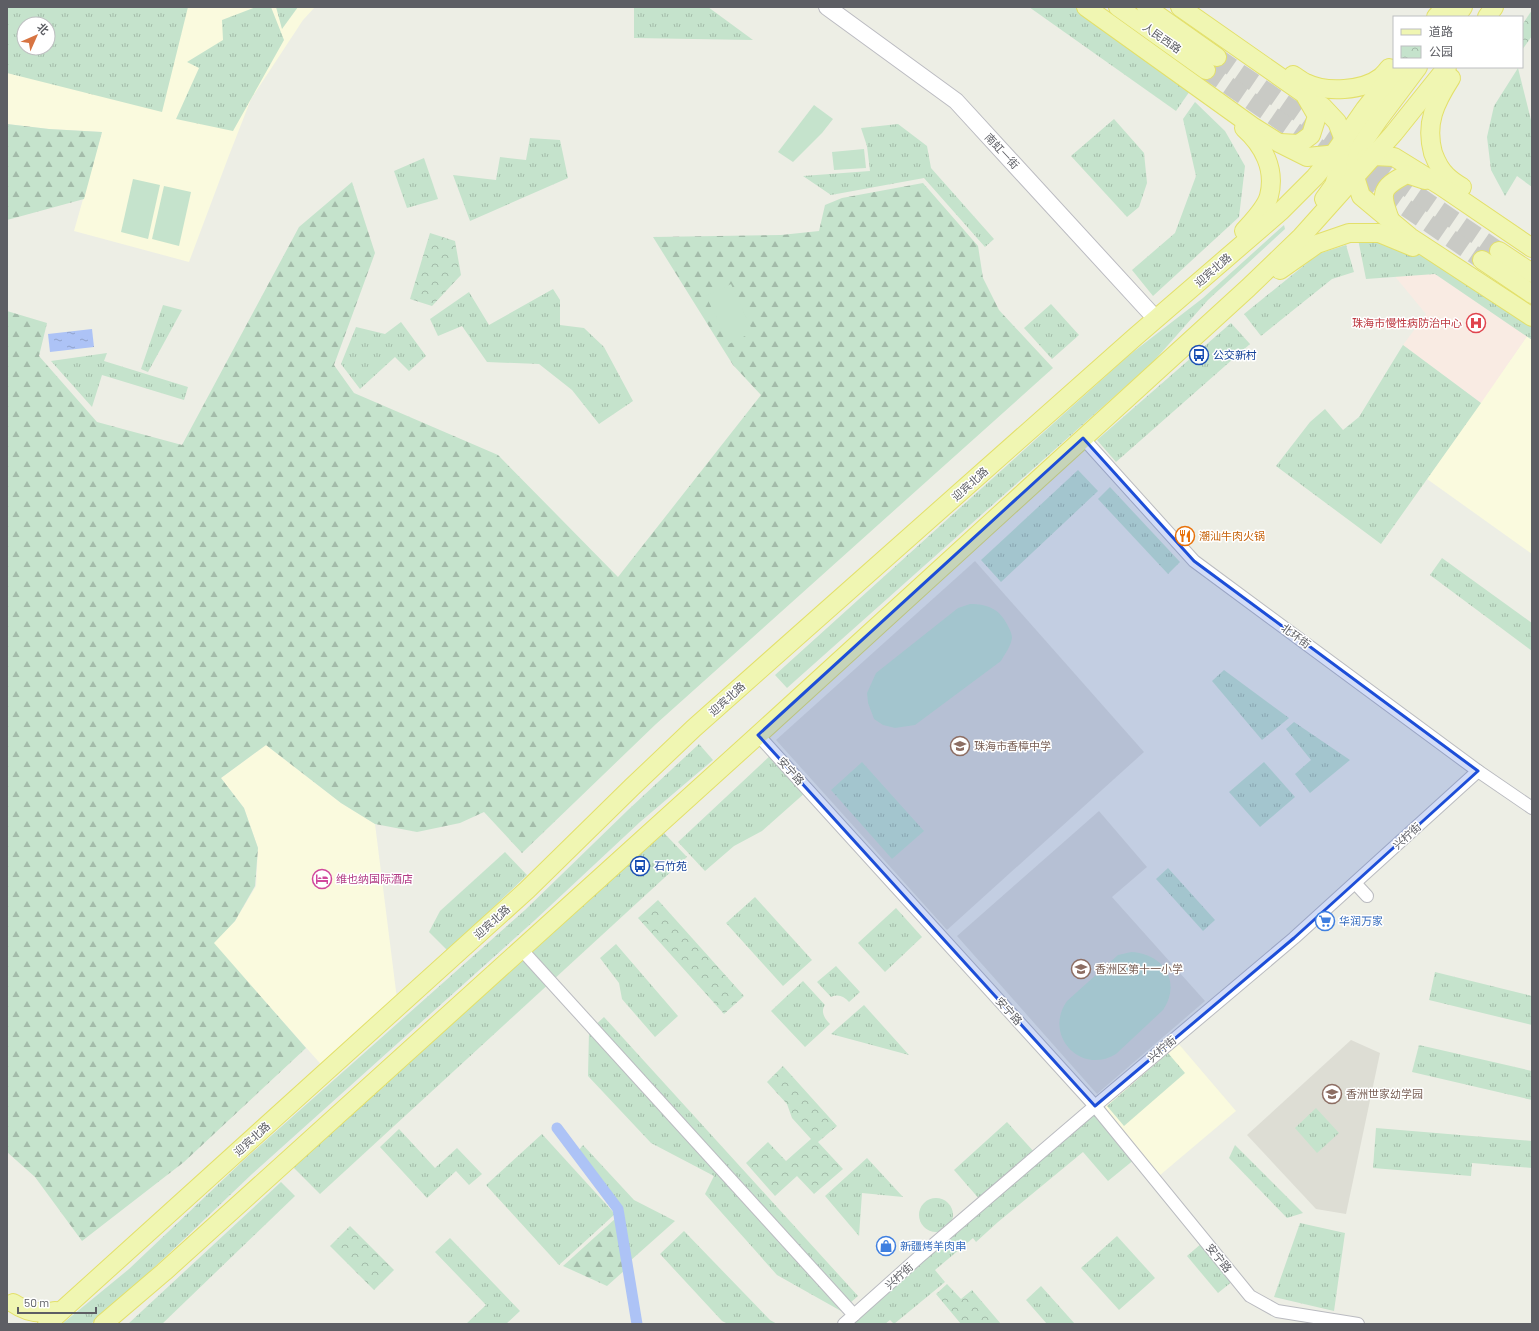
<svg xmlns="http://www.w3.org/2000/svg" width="1539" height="1331" font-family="Barlow,'Noto Sans SC',sans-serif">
<defs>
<pattern id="grass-tufts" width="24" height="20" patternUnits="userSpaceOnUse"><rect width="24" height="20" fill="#c5e3cc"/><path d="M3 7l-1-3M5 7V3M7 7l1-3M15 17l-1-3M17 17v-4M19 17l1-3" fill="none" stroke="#a3bba9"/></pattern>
<pattern id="forest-firs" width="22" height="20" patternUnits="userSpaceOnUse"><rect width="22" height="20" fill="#c5e3cc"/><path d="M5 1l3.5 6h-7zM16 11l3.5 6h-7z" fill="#a3bba9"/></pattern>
<pattern id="park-crowns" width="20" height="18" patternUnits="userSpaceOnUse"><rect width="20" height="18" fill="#c5e3cc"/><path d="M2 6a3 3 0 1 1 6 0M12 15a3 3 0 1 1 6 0" fill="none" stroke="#a3bba9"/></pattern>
<pattern id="water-ripples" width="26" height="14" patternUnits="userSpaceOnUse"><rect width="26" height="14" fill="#adc3f6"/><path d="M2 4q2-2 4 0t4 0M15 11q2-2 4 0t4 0" fill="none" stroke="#90a2cb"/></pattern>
</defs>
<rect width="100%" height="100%" fill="#edeee5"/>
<g fill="#fafade" fill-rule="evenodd">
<path d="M 7,7 L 315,7 L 303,20 L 251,99 L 228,158 L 189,262 L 74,231 L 102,132 L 49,129 L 7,124 ZM 24,24 L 48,24 L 48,48 L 24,48 Z"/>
<path d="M 1532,329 L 1532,554 L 1427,479 Z"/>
<path d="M 266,745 L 341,803 L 375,824 L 398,1007 L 326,1070 L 213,943 L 235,921 L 256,886 L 258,848 L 244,808 L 221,778 Z"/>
<path d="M 1177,1042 L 1236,1111 L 1159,1176 L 1100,1107 Z"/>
</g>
<g fill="#ddddd4">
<path d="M 975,561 L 1144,752 L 947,930 L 776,740 Z"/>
<path d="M 1099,811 L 1147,867 L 1112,897 L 1205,1001 L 1097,1094 L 957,936 Z"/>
<path d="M 1351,1040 L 1380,1053 L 1346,1214 L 1316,1209 L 1247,1135 Z"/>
</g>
<path fill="#f9ebe3" d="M 1359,233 L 1409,245 L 1532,329 L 1481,403 L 1403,345 L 1426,314 Z"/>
<g fill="url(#grass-tufts)" fill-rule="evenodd">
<path d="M 7,7 L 188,7 L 162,112 L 7,73 ZM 24,24 L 48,24 L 48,48 L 24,48 Z"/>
<path d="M 256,7 L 271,7 L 284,40 L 233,131 L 176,119 L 199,68 L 187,62 L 223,40 L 222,20 Z"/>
<path d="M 276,7 L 298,7 L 282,29 Z"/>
<path d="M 634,7 L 708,7 L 753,40 L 634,38 Z"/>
<path d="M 1029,7 L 1078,7 L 1192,88 L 1176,111 Z"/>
<path d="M 1518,68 L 1532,124 L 1532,187 L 1517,176 L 1505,196 L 1491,170 L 1487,137 L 1494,106 Z"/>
<path d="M 1195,102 L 1225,131 L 1245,166 L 1239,217 L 1153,296 L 1132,270 L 1175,233 L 1196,176 L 1183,119 Z"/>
<path d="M 1114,119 L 1144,153 L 1147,183 L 1139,207 L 1127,217 L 1071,156 Z"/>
<path d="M 898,124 L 927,146 L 931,168 L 994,239 L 985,247 L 924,178 L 831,195 L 803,176 L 870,171 L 867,146 L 861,128 Z"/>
<path d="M 530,138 L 560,140 L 568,178 L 470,221 L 453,175 L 496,180 L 500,157 L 526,160 Z"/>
<path d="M 424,158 L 438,199 L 407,208 L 394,171 Z"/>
<path d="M 1284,225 L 1285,229 L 1208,300 L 1153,362 L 787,688 L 775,675 L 1128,356 L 1203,298 Z"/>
<path d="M 1358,239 L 1395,245 L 1441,264 L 1532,324 L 1532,340 L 1435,274 L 1366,279 Z"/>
<path d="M 1346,245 L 1354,272 L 1332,279 L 1261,336 L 1244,314 L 1318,254 Z"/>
<path d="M 553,289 L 560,300 L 560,325 L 584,328 L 604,347 L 633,401 L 599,424 L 572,390 L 539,364 L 487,362 L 462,326 L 438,336 L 430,319 L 469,292 L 489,325 Z"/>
<path d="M 1051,304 L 1079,335 L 1052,359 L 1024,328 Z"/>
<path d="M 163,305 L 182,310 L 148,372 L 141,369 Z"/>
<path d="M 401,322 L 426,356 L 409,371 L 395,357 L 360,389 L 341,364 L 356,327 L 385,334 Z"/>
<path d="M 1231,323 L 1250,344 L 1116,462 L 1097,440 Z"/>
<path d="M 1403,345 L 1481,403 L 1381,544 L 1276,466 L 1310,422 L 1325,409 L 1343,430 L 1359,417 Z"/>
<path d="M 107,353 L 104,361 L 188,387 L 184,400 L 102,375 L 92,407 L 51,361 Z"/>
<path d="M 1078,470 L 1098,491 L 1001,582 L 981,560 Z"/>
<path d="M 1110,487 L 1180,562 L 1168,574 L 1098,499 Z"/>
<path d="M 1442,558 L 1532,623 L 1532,651 L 1430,575 Z"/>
<path d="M 1224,670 L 1289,718 L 1262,740 L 1212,681 Z"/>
<path d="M 1294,722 L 1350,760 L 1310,793 L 1295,774 L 1311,760 L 1286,729 Z"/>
<path d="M 699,744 L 713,760 L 640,822 L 535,920 L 252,1174 L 137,1284 L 91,1324 L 62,1324 L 129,1269 L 246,1158 L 525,910 L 628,810 Z"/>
<path d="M 772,754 L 806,792 L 762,831 L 734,846 L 705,871 L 678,842 Z"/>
<path d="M 862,762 L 924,831 L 892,859 L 831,790 Z"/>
<path d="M 1264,762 L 1295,797 L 1260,827 L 1229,792 Z"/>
<path d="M 664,833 L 687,857 L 320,1194 L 292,1166 Z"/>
<path d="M 505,852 L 527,875 L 448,951 L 429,932 L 440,911 Z"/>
<path d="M 1168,868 L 1215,920 L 1203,931 L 1156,879 Z"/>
<path d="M 755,897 L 812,960 L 783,986 L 726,923 Z"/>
<path d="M 896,908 L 922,937 L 885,972 L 858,943 Z"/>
<path d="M 616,944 L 678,1016 L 655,1037 L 622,999 L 619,983 L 600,958 Z"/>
<path d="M 836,966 L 860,992 L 849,1002 C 844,996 838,994 831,997 L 817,982 Z"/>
<path d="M 1435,972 L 1532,996 L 1532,1025 L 1429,1000 Z"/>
<path d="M 803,981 L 825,1005 C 820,1012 825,1019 830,1024 L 805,1047 L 771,1011 Z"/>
<path d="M 864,1005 L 909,1055 L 831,1034 Z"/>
<path d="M 604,1017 L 858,1296 L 841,1311 L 777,1275 L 705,1194 L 714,1176 L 651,1143 L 588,1076 L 589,1031 Z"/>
<path d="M 1419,1045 L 1532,1071 L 1532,1100 L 1412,1072 Z"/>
<path d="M 1168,1053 L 1185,1073 L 1124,1126 L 1107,1106 Z"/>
<path d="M 1316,1108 L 1339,1133 L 1317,1153 L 1295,1128 Z"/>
<path d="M 1095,1111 L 1135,1159 L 1108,1181 L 1083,1152 L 998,1222 L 976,1242 L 973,1238 L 935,1270 L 945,1282 L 894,1324 L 890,1320 L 885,1324 L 852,1324 Z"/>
<path d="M 1007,1122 L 1035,1153 L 981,1201 L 954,1170 Z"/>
<path d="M 1376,1128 L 1532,1141 L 1532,1168 L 1472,1163 L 1471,1176 L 1373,1168 Z"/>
<path d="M 399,1129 L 435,1168 L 457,1148 L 482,1174 L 469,1185 L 456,1171 L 427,1198 L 380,1147 Z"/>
<path d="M 542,1134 L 615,1214 L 559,1265 L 486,1185 Z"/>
<path d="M 583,1145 L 634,1200 L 675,1221 L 630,1261 L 623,1208 L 579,1150 Z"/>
<path d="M 1235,1145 L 1303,1213 L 1287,1218 L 1229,1158 Z"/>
<path d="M 867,1158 L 903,1197 L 862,1193 L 859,1236 L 825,1196 Z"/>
<path d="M 281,1182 L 295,1196 L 162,1324 L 128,1324 Z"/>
<circle cx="936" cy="1215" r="17"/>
<path d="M 1300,1223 L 1345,1233 L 1334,1311 L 1274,1297 Z"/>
<path d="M 684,1231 L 770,1320 L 777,1324 L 728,1324 L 722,1321 L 660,1254 Z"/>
<path d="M 1117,1236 L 1155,1278 L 1119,1310 L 1081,1268 Z"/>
<path d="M 450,1238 L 520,1311 L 506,1324 L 466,1324 L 486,1305 L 435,1252 Z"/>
<path d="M 1202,1243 L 1234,1280 L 1218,1293 L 1187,1256 Z"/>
<path d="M 1041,1286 L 1075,1324 L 1047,1324 L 1026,1300 Z"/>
</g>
<g fill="url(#forest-firs)">
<path d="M 7,124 L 49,129 L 102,132 L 84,199 L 7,220 Z"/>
<path d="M 352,182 L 375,253 L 334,365 L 354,393 L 498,455 L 618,577 L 761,395 L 733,365 L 653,237 L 781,235 L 819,231 L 825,205 L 842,198 L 923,183 L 978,246 L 983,278 L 999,310 L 1053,368 L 656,724 L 522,853 L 484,812 L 460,823 L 417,832 L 375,824 L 341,803 L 266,745 L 221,778 L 244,808 L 258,848 L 255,886 L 235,921 L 214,943 L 306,1048 L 184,1162 L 82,1241 L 35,1177 L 7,1152 L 7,311 L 47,323 L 39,356 L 97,422 L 182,445 L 299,227 Z"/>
<path d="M 616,1218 L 625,1270 L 607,1286 L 563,1266 Z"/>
</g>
<g fill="url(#park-crowns)">
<path d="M 1532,10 L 1532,36 L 1522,50 L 1522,25 Z"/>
<path d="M 430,233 L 455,241 L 461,275 L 432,306 L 410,299 Z"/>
<path d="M 658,900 L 744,996 L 724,1014 L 638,918 Z"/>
<path d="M 783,1066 L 837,1126 L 818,1142 L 843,1169 L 814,1194 L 797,1176 L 775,1196 L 746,1163 L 768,1142 L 786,1161 L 811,1139 L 792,1118 L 787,1104 L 767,1082 Z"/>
<path d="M 350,1226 L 394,1270 L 374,1290 L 330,1246 Z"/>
<path d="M 947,1284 L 961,1299 L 972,1290 L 1001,1324 L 961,1324 L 936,1294 Z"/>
</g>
<g fill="#c5e3cc">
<path d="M 814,105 L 833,119 L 822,133 L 793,162 L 778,152 Z"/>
<path d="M 864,149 L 866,168 L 834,170 L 832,152 Z"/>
<path d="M 133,179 L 160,185 L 148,239 L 121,232 Z"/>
<path d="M 164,186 L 191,192 L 179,246 L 152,239 Z"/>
<path d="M 731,284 L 753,332 L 729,344 L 706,296 Z"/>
<path d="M 970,604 C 988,604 1000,609 1008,626 C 1010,630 1012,634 1012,638 C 1011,646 1005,654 1001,661 L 915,725 L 895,728 L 883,725 L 874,719 L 868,703 L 867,693 L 876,673 L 958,608 Z"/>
<path d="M 1131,952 C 1163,953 1182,982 1163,1010 L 1116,1054 C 1080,1076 1043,1034 1067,1001 L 1118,955 Z"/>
</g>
<path fill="url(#water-ripples)" d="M 92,329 L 94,347 L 50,352 L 48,334 Z"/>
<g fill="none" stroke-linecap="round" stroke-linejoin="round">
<path stroke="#adc3f6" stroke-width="11" d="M 557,1128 L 618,1209 L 637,1324"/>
<g stroke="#c9cac5" stroke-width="18" stroke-dasharray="18 9" stroke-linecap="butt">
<path d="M 1217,57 L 1499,251"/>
<path d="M 1206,70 L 1482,260"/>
</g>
<g stroke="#babbc0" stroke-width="14">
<g id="street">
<path d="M 1083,438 L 1194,561 L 1478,771 L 1532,808"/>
<path d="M 758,735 L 1095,1106 L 1250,1296 L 1277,1311 L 1358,1324"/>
<path d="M 1355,883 L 1367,896"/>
<path d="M 521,949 L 854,1315"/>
<path d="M 844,1324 L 919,1257 L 1095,1106 L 1294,938 L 1478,771"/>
</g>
</g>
<g stroke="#bbbbc1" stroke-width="18">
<path id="secondary" d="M 827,7 L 956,101 L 1156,319"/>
</g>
<g stroke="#e3e06a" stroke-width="20">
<g id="primary">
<path d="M 1086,7 L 1252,126 L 1279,143 L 1307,157 L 1338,154"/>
<path d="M 1118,7 L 1206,70"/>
<path d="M 1146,7 L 1217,57"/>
<path d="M 1180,7 L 1323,107 L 1337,122 L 1344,140 L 1344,152 L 1334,185 L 1324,199"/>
<path d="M 1436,17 L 1445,7"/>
<path d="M 1456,17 L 1463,7"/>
<path d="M 1487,17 L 1494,7"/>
<path d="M 1418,67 L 1379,119 L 1360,147 L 1356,162 L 1355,177 L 1361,196 L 1410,237 L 1532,317"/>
<path d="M 1293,75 C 1297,77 1301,81 1306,83 C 1326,93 1363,91 1381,77 C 1384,74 1387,71 1389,68"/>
<path d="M 1451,78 C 1435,103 1425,123 1433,153 C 1436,161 1440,170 1447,176 C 1451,180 1457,184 1462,187"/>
<path d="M 1244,128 C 1263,145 1276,169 1269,196 C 1266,208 1252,222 1244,231"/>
<path d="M 1280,143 L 1299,144 L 1311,135 L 1317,116 L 1306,97"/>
<path d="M 1366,158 L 1373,156 L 1394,157 L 1441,186 L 1532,248"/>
<path d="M 1391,222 C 1380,194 1379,188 1407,174 L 1425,180"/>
<path d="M 1499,251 L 1532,273"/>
<path d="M 1482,260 L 1532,294"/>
<path d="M 1280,270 L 1317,244 L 1349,233 L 1379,233 L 1413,247"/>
<path d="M 13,1303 C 26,1312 39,1315 55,1311"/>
<path d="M 47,1324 L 527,890 L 632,787 L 694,728 L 1135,337 L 1281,211 L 1315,177 L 1333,155 L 1365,109 L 1398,67"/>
<path d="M 103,1324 L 164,1272 L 758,735 L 1248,288 L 1301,237 L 1394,133 L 1447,67"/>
</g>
</g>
<use href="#street" stroke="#fff" stroke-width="12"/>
<use href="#secondary" stroke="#fff" stroke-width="16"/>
<use href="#primary" stroke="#f0f6b2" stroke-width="18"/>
</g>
<path fill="#1d4ed8" fill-opacity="0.2" stroke="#1d4ed8" stroke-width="3" stroke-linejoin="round" d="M 1083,438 L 1194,561 L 1478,771 L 1294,938 L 1095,1106 L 758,735 Z"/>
<defs>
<g id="hospital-ring" transform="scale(1)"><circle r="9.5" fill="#fff" stroke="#e0444e" stroke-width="1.5"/><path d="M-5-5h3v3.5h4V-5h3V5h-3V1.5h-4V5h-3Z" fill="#e0444e"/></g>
<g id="bus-ring" transform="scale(1)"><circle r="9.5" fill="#fff" stroke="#1a4fb4" stroke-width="1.5"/><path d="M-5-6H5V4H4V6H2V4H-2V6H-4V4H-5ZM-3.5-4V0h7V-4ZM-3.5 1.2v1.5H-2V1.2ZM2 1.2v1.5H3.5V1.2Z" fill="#1a4fb4"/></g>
<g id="restaurant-ring" transform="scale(1)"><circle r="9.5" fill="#fff" stroke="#e8710a" stroke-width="1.5"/><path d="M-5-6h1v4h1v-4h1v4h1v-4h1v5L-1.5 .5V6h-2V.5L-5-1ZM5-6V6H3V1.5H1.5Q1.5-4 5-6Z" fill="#e8710a"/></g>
<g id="school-ring" transform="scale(1)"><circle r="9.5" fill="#fff" stroke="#8d6e63" stroke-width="1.5"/><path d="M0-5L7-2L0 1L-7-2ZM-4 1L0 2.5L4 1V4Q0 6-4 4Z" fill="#8d6e63"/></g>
<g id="hotel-ring" transform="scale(1)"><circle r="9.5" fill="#fff" stroke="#d1479c" stroke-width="1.5"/><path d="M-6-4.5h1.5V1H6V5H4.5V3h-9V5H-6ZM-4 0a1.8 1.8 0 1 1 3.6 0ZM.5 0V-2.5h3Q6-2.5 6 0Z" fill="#d1479c"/></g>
<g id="supermarket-ring" transform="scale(1)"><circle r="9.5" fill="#fff" stroke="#3f7fe0" stroke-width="1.5"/><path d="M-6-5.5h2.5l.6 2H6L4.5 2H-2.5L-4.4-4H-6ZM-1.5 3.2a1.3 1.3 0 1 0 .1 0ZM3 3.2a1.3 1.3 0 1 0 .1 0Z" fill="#3f7fe0"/></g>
<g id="shop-ring" transform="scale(1)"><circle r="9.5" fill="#fff" stroke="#3f7fe0" stroke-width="1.5"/><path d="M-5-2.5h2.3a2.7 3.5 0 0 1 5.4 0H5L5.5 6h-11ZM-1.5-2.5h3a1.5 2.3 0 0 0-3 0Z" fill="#3f7fe0"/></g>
</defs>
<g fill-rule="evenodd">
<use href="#hospital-ring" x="1476" y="323"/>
<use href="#bus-ring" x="1199" y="355"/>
<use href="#restaurant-ring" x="1185" y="536"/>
<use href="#school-ring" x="960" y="746"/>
<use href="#bus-ring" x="640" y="866"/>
<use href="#hotel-ring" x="322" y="879"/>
<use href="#supermarket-ring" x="1325" y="921"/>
<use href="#school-ring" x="1081" y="969"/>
<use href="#school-ring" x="1332" y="1094"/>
<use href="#shop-ring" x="886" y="1246"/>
</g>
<g text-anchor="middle" stroke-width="3" stroke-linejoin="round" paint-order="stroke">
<g font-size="11" fill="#5d5e64" stroke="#fff">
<text transform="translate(1162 38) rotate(35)" y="4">人民西路</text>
<text transform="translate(1002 151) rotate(47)" y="4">南虹一街</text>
<text transform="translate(1213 270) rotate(-41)" y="4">迎宾北路</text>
<text transform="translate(970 484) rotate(-42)" y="4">迎宾北路</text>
<text transform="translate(1296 636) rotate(36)" y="4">北环街</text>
<text transform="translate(727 699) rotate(-42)" y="4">迎宾北路</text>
<text transform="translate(791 771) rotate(48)" y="4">安宁路</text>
<text transform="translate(1407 836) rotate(-42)" y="4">兴柠街</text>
<text transform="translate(492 922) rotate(-42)" y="4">迎宾北路</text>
<text transform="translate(1009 1011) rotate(48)" y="4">安宁路</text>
<text transform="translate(1162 1049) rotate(-40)" y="4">兴柠街</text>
<text transform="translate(252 1139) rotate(-42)" y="4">迎宾北路</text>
<text transform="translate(1219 1258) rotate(51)" y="4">安宁路</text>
<text transform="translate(899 1276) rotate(-42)" y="4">兴柠街</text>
</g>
<g font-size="11" fill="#be3a42" stroke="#fff" text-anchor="end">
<text x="1462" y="327">珠海市慢性病防治中心</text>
</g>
<g font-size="11" fill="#164399" stroke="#fff" text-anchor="start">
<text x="1213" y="359">公交新村</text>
<text x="654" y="870">石竹苑</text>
</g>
<g font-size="11" fill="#c56008" stroke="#fff" text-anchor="start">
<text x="1199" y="540">潮汕牛肉火锅</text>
</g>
<g font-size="11" fill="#785e54" stroke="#fff" text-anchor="start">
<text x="974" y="750">珠海市香樟中学</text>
<text x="1095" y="973">香洲区第十一小学</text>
<text x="1346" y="1098">香洲世家幼学园</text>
</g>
<g font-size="11" fill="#b23c85" stroke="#fff" text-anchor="start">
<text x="336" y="883">维也纳国际酒店</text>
</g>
<g font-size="11" fill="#366cbe" stroke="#fff" text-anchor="start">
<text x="1339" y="925">华润万家</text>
<text x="900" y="1250">新疆烤羊肉串</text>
</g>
</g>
<rect width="1539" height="1331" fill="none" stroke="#5d5e64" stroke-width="16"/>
<rect x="1393" y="16" width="130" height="52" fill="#ffffff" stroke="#bebfc1"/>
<rect x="1401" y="29" width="20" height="6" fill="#f0f6b2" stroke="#bebfc1"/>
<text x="1429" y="36" font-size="12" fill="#5d5e64">道路</text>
<rect x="1401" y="46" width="20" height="12" fill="url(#park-crowns)" stroke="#bebfc1"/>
<text x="1429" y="56" font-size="12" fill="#5d5e64">公园</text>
<g transform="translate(36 36) rotate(45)"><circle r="19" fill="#ffffff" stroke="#bebfc1"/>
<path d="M0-3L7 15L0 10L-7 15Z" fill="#d77442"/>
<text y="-6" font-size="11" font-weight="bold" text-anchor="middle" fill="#5d5e64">北</text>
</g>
<path d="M18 1307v6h78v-6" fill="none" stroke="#5d5e64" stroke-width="2"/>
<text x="24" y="1307" font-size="12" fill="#5d5e64" stroke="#ffffff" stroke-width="3" paint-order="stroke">50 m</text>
</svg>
